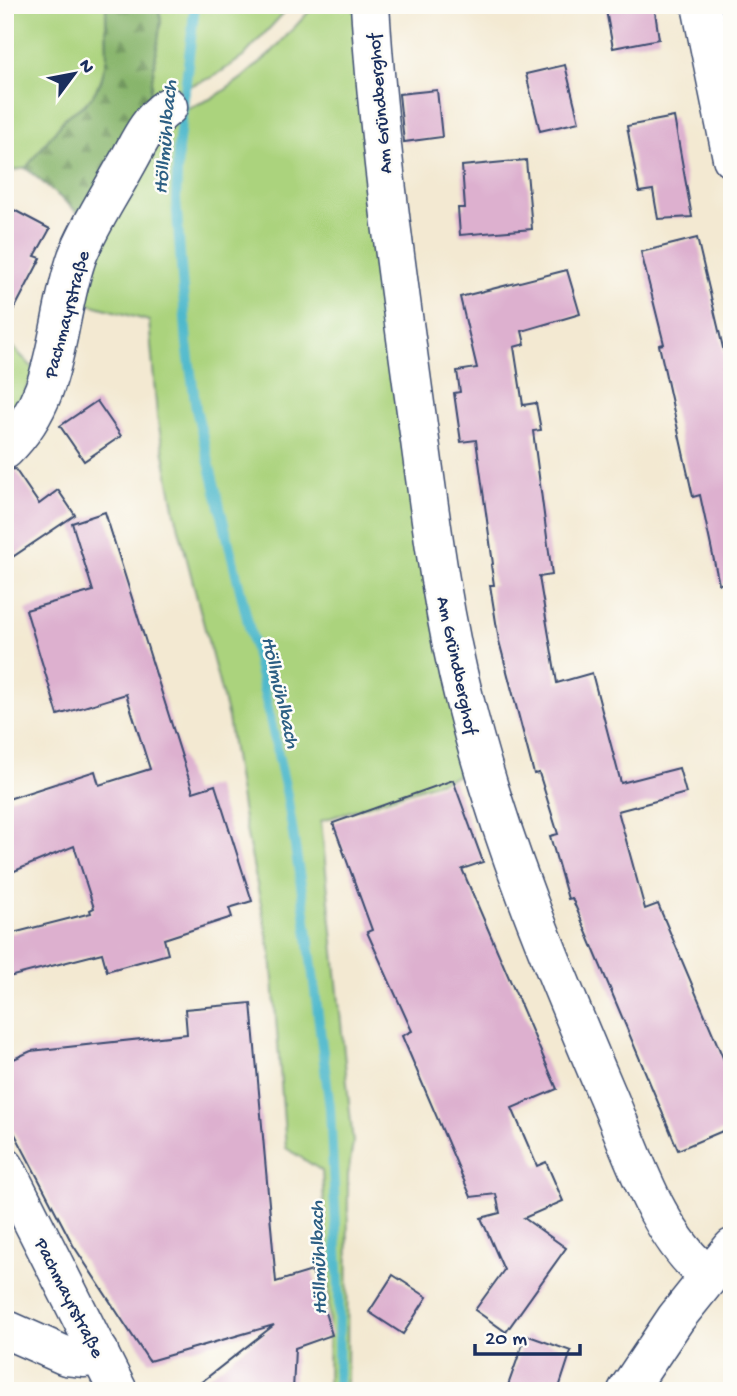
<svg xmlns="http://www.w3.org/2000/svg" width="737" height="1396" font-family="'Gochi Hand',sans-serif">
<defs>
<pattern id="forest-firs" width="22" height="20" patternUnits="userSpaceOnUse" patternTransform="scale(1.75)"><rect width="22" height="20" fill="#88b56c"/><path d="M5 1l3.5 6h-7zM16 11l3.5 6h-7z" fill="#6e945c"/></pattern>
</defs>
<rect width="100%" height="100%" fill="#fdfcf7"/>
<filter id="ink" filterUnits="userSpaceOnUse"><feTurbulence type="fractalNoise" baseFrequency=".0143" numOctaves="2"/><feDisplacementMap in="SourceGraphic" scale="14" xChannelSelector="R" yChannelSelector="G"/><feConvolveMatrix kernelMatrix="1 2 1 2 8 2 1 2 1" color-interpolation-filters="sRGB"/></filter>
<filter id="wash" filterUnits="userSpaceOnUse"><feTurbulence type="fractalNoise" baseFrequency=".00686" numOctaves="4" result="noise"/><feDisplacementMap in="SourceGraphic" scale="28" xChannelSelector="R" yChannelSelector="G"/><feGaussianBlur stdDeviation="1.57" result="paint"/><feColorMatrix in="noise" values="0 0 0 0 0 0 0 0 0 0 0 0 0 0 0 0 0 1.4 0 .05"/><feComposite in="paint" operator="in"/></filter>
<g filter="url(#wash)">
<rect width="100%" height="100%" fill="#f3e9d2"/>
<g fill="#abd37d" stroke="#63816e" stroke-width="2">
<path d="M 5,5 L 106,5 L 107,58 L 101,81 L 92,97 L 84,105 L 66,117 L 26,168 L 5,172 Z"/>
<path d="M 158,5 L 291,5 L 243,57 L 213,77 L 168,94 L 135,124 L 161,21 Z"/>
<path d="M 315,5 L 358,5 L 471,771 L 321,821 L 353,1143 L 348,1175 L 347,1391 L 328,1391 L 329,1286 L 322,1171 L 286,1148 L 271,954 L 244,820 L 228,718 L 175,513 L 157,416 L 149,321 L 79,301 L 88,265 L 169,116 L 215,97 L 242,78 L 270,54 Z"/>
<path d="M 5,339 L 35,370 L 5,434 Z"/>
</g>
<path fill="url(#forest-firs)" stroke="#527265" stroke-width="2" d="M 106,5 L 158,5 L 161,21 L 150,94 L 123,148 L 82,216 L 26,168 L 66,117 L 84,105 L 92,97 L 101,81 L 107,58 Z"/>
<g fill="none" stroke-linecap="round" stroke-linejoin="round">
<path stroke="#4fb9cc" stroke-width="10" d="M 195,5 L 178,149 L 176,200 L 187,344 L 196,409 L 255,651 L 287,795 L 304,905 L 330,1108 L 339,1289 L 338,1391"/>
</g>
<g id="blocks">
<g fill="#ddb0cf">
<path d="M 605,5 L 654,5 L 659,39 L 613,48 Z"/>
<path d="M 565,65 L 579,122 L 540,131 L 526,74 Z"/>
<path d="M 437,90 L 442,137 L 404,142 L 399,94 Z"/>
<path d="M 674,117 L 692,217 L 658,219 L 653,190 L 639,192 L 627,126 Z"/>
<path d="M 526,160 L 532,229 L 460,235 L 458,208 L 465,208 L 462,166 Z"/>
<path d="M 14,210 L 50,229 L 35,256 L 41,258 L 5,327 L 5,227 Z"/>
<path d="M 697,238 L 728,369 L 723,371 L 732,411 L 732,583 L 719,584 L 700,495 L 693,497 L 659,345 L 664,344 L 641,252 Z"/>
<path d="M 567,270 L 580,314 L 522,331 L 525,344 L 514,347 L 523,405 L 536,403 L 541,430 L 533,431 L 552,575 L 539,577 L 557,683 L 592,673 L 621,783 L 679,768 L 686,793 L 618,811 L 645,909 L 658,904 L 732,1079 L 732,1127 L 678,1150 L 572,898 L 568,899 L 550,836 L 558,834 L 539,773 L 534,774 L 499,641 L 490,585 L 494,585 L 491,565 L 493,564 L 476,440 L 461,442 L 454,393 L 460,392 L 457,371 L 477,368 L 460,297 Z"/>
<path d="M 97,401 L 121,436 L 84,461 L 60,426 Z"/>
<path d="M 15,469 L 39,504 L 58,490 L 75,515 L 5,562 L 5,471 Z"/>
<path d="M 105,512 L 193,792 L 215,785 L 252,901 L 229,908 L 232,917 L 164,939 L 168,954 L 107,971 L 102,953 L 5,978 L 5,935 L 91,913 L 90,910 L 94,908 L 74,846 L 5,875 L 5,800 L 95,771 L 99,785 L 150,769 L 126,694 L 58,715 L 26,610 L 93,591 L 72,523 Z"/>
<path d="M 453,780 L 483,862 L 462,869 L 557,1089 L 512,1108 L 537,1166 L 546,1162 L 563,1201 L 524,1218 L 566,1248 L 506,1332 L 475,1310 L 504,1270 L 481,1218 L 500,1213 L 496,1194 L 471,1197 L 402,1036 L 412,1031 L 367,932 L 372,930 L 333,823 Z"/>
<path d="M 251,1003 L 276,1282 L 312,1271 L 332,1335 L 295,1348 L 293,1391 L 190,1391 L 274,1325 L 149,1361 L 73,1245 L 5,1115 L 5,1063 L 31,1051 L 187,1034 L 185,1009 Z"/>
<path d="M 393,1275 L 427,1297 L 403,1334 L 369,1312 Z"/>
<path d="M 526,1335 L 571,1351 L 558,1391 L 506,1391 Z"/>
</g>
</g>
</g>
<g filter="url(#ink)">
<use href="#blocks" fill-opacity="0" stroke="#3b4b6f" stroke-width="2"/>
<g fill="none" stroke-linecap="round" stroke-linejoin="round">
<g stroke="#3b4b6f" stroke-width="41">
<g id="street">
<path d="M 370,5 C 378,139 397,272 415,404 C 429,504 440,604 465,702 C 498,836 552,965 606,1092 C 632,1151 657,1237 709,1276"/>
<path d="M 701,5 L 732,158"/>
<path d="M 5,450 C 62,394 53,326 77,257 C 89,226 109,196 125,167 C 138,145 146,122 168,107"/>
<path d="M 5,1329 L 66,1356 L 85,1358 L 99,1351"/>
<path d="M 627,1391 L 676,1318 L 732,1248"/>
</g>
</g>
<g stroke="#3b4b6f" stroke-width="41">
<path id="secondary" d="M 5,1167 L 118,1391"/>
</g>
<use href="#street" stroke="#fff" stroke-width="38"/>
<use href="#secondary" stroke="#fff" stroke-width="38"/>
</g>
</g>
<g text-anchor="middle" stroke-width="5" stroke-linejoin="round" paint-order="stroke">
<g font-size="19" fill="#1b2f5e" stroke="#fdfcf7">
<text transform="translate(378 104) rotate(-95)" y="7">Am Gründberghof</text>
<text transform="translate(65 314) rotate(-75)" y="7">Pachmayrstraße</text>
<text transform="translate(459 665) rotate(78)" y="7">Am Gründberghof</text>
<text transform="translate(71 1297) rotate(63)" y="7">Pachmayrstraße</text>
</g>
<g font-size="21" font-style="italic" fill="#2d5f84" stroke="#fdfcf7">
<text transform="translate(164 137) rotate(-85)" y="7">Höllmühlbach</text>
<text transform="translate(282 692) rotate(77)" y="7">Höllmühlbach</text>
<text transform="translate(317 1258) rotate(-92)" y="7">Höllmühlbach</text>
</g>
</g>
<rect width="737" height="1396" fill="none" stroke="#fdfcf7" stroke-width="28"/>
<g transform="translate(74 74) rotate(58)" stroke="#fdfcf7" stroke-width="5" paint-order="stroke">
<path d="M0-5L12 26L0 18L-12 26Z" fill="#1b2f5e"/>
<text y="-10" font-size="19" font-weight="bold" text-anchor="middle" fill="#1b2f5e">N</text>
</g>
<path d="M475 1344v10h105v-10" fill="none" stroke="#1b2f5e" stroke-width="3.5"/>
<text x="485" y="1344" font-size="21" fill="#1b2f5e" stroke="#fdfcf7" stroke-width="5" paint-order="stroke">20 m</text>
</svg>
